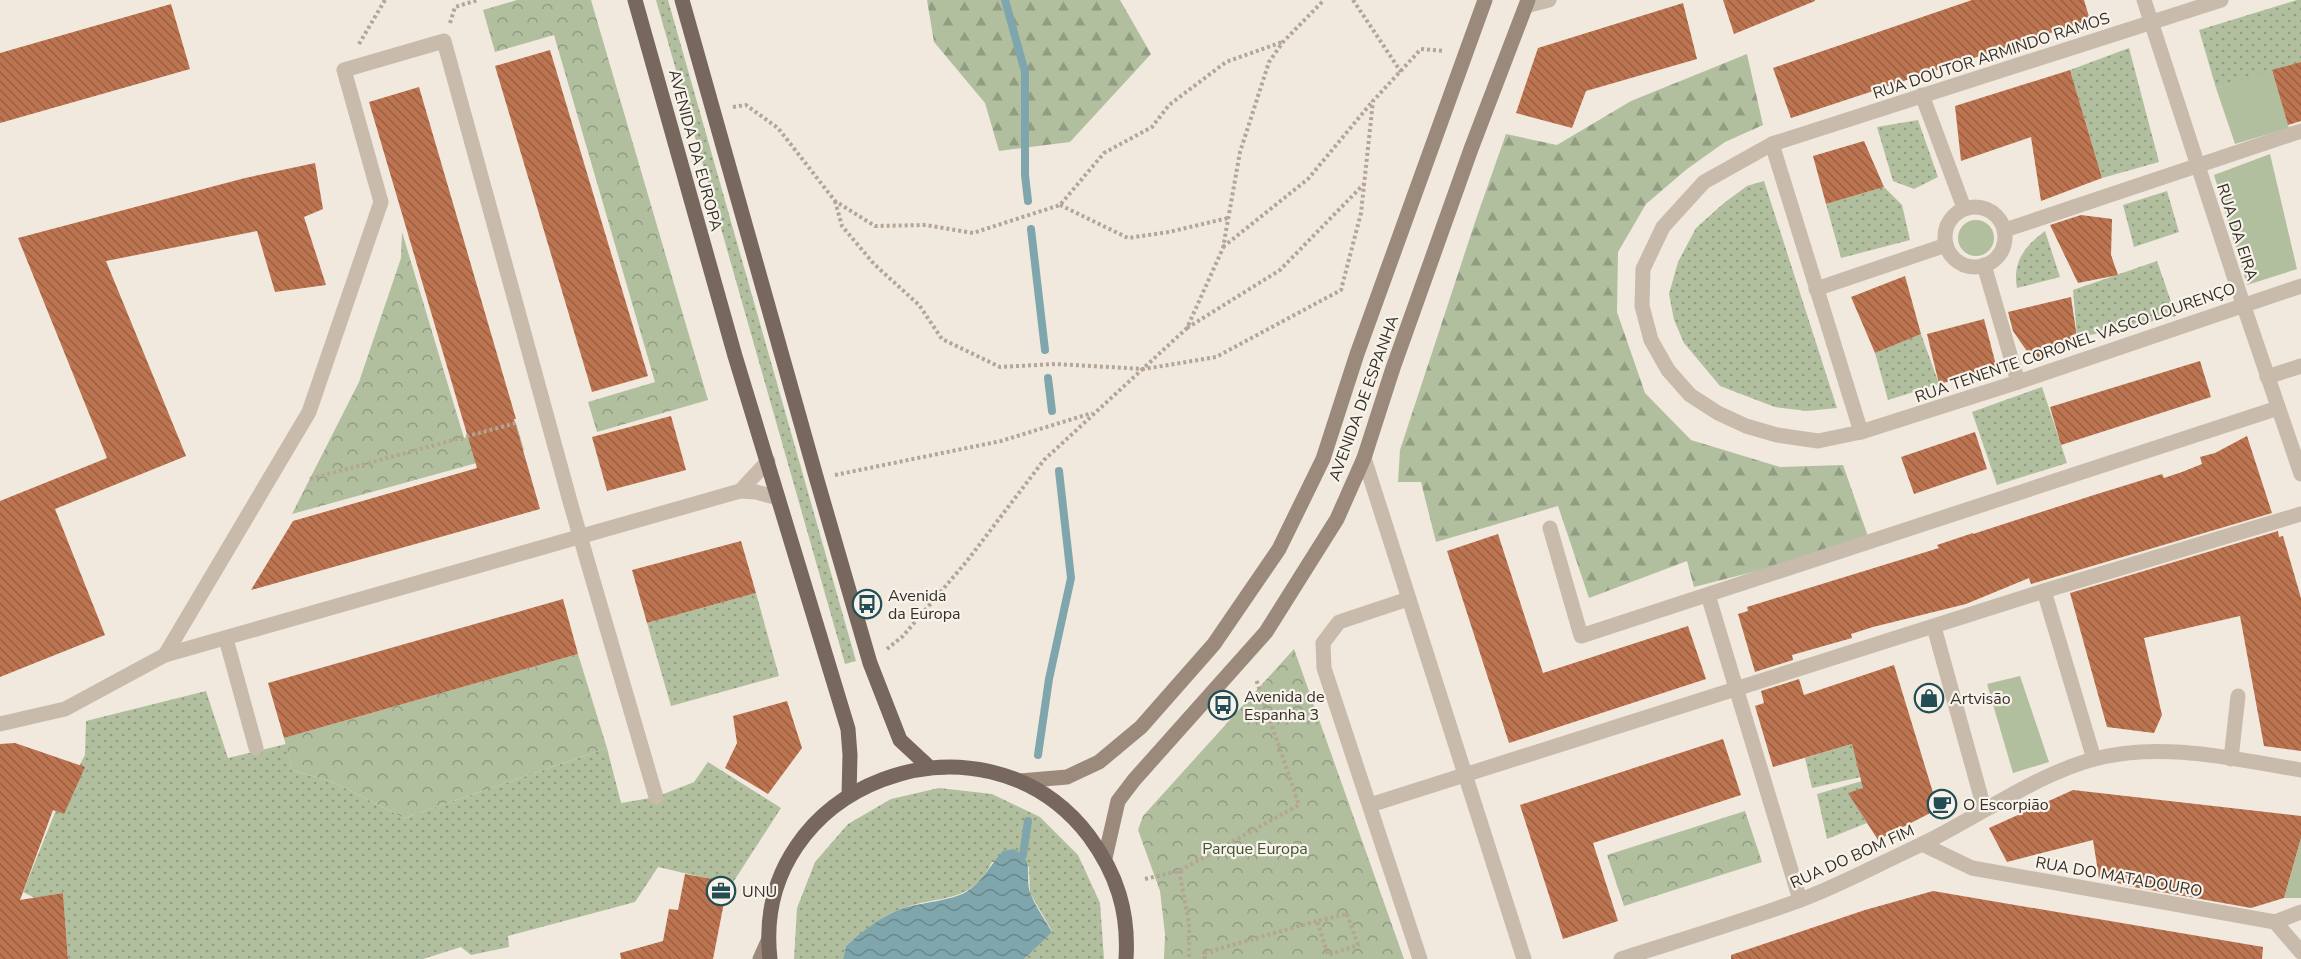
<svg xmlns="http://www.w3.org/2000/svg" width="2301" height="959" font-family="'Nunito Sans',sans-serif">
<defs>
<pattern id="grass-dots" width="8" height="8" patternUnits="userSpaceOnUse" patternTransform="scale(1.5)"><rect width="8" height="8" fill="#b1bf9f"/><path d="M2 2h.1M6 6h.1" fill="none" stroke="#919c82" stroke-width="1.8" stroke-linecap="round"/></pattern>
<pattern id="forest-firs" width="22" height="20" patternUnits="userSpaceOnUse" patternTransform="scale(1.5)"><rect width="22" height="20" fill="#b1bf9f"/><path d="M5 1l3.5 6h-7zM16 11l3.5 6h-7z" fill="#919c82"/></pattern>
<pattern id="park-crowns" width="20" height="18" patternUnits="userSpaceOnUse" patternTransform="scale(1.5)"><rect width="20" height="18" fill="#b1bf9f"/><path d="M2 6a3 3 0 1 1 6 0M12 15a3 3 0 1 1 6 0" fill="none" stroke="#919c82"/></pattern>
<pattern id="water-waves" width="16" height="10" patternUnits="userSpaceOnUse" patternTransform="scale(1.5)"><rect width="16" height="10" fill="#7fa6ac"/><path d="M0 5q4-4 8 0t8 0" fill="none" stroke="#69888c"/></pattern>
<pattern id="building-back-hatch" width="6" height="6" patternUnits="userSpaceOnUse" patternTransform="scale(1.5)"><rect width="6" height="6" fill="#bd7450"/><path d="M-1 5l2 2M0 0l6 6M5-1l2 2" fill="none" stroke="#9a6042"/></pattern>
</defs>
<rect width="100%" height="100%" fill="#f1e9de"/>
<g fill="url(#grass-dots)">
<path d="M 656,0 L 668,0 L 856,661 L 845,664 Z"/>
<path d="M 2297,0 L 2301,0 L 2301,63 L 2216,88 L 2199,30 Z"/>
<path d="M 2129,48 L 2159,162 L 2102,178 L 2070,70 Z"/>
<path d="M 1918,120 L 1938,177 L 1914,189 L 1893,181 L 1877,127 Z"/>
<path d="M 1764,181 L 1837,408 L 1807,411 L 1775,407 L 1720,386 L 1684,343 L 1674,320 L 1669,294 L 1678,262 L 1696,228 L 1724,203 L 1747,186 Z"/>
<path d="M 1884,187 L 1902,205 L 1910,240 L 1841,258 L 1826,204 Z"/>
<path d="M 2167,191 L 2179,232 L 2134,247 L 2123,205 Z"/>
<path d="M 2045,231 L 2060,277 L 2017,288 C 2012,262 2025,246 2045,231 Z"/>
<path d="M 2157,261 L 2176,316 L 2077,338 L 2073,290 Z"/>
<path d="M 1921,334 L 1939,384 L 1888,400 L 1875,353 Z"/>
<path d="M 2042,387 L 2067,463 L 1997,485 L 1972,412 Z"/>
<path d="M 756,593 L 779,676 L 671,706 L 647,623 Z"/>
<path d="M 206,691 L 228,758 L 286,744 L 292,770 L 333,782 L 404,818 L 607,748 L 621,803 L 656,797 L 694,782 L 708,762 L 781,808 L 732,884 L 658,867 L 635,902 L 508,936 L 509,947 L 471,955 L 461,947 L 423,959 L 68,959 L 63,893 L 35,898 L 23,892 L 58,805 L 85,755 L 86,721 Z"/>
<path d="M 1852,744 L 1861,777 L 1812,788 L 1805,758 Z"/>
<path d="M 1862,781 L 1864,788 L 1849,793 L 1867,823 L 1827,839 L 1817,794 Z"/>
<path d="M 939,788 L 992,794 L 1040,817 L 1078,855 L 1100,903 L 1104,959 L 1024,959 L 1052,931 L 1030,893 L 1029,867 L 992,862 C 970,906 939,894 901,909 C 879,918 863,932 846,946 L 843,959 L 794,959 L 797,908 L 815,862 L 848,824 L 891,799 Z"/>
</g>
<g fill="url(#forest-firs)">
<path d="M 927,0 L 1120,0 L 1151,54 L 1070,142 L 999,151 L 985,103 L 934,42 Z"/>
<path d="M 1747,54 L 1763,125 L 1725,142 L 1687,169 L 1646,204 L 1618,252 L 1617,312 L 1645,393 L 1691,440 L 1780,467 L 1843,465 L 1870,542 L 1694,587 L 1687,561 L 1589,598 L 1558,506 L 1436,542 L 1421,482 L 1398,482 L 1400,450 L 1475,222 L 1506,134 L 1557,145 L 1631,101 Z"/>
</g>
<g fill="url(#park-crowns)">
<path d="M 517,0 L 591,0 L 708,400 L 597,432 L 588,402 L 655,382 L 554,35 L 495,52 L 483,10 Z"/>
<path d="M 402,232 L 464,438 L 516,423 L 524,450 L 292,514 L 359,382 L 401,258 Z"/>
<path d="M 1294,649 L 1404,959 L 1164,959 L 1165,934 L 1160,891 L 1138,830 L 1143,816 Z"/>
<path d="M 578,654 L 607,748 L 404,818 L 333,782 L 292,770 L 284,738 Z"/>
<path d="M 1745,811 L 1762,862 L 1624,906 L 1607,855 Z"/>
</g>
<g fill="#b1bf9f">
<path d="M 2272,70 L 2289,128 L 2235,144 L 2216,88 Z"/>
<path d="M 2270,154 L 2297,269 L 2247,285 L 2214,175 Z"/>
<circle cx="1976" cy="238" r="18"/>
<path d="M 2020,676 L 2049,762 L 2013,773 L 1987,684 Z"/>
<path d="M 2301,838 L 2301,898 L 2284,898 Z"/>
</g>
<path fill="url(#water-waves)" d="M 1014,849 C 1037,862 1023,876 1031,895 C 1036,907 1045,920 1052,932 L 1024,959 L 843,959 L 846,946 C 863,931 881,916 904,908 C 920,903 953,900 966,892 C 983,881 990,865 1003,851 Z"/>
<g fill="none" stroke-linecap="round" stroke-linejoin="round">
<g stroke="#7fa6ac" stroke-width="8">
<path d="M 1005,0 L 1025,72 L 1025,175 L 1028,201"/>
<path d="M 1031,229 L 1045,350"/>
<path d="M 1048,378 L 1052,411"/>
<path d="M 1038,755 L 1049,679 L 1071,578 L 1059,471"/>
<path d="M 1023,855 L 1028,821"/>
</g>
</g>
<g fill="url(#building-back-hatch)">
<path d="M 1723,0 L 1815,0 L 1815,1 L 1734,34 Z"/>
<path d="M 1972,0 L 2084,0 L 2090,20 L 1791,118 L 1773,68 Z"/>
<path d="M 1683,3 L 1697,59 L 1586,91 L 1572,128 L 1516,113 L 1538,48 Z"/>
<path d="M 171,4 L 190,69 L 0,123 L 0,53 Z"/>
<path d="M 550,50 L 648,376 L 592,392 L 495,66 Z"/>
<path d="M 2301,62 L 2301,121 L 2288,125 L 2272,70 Z"/>
<path d="M 2070,70 L 2102,178 L 2041,201 L 2031,137 L 1961,161 L 1955,106 Z"/>
<path d="M 419,87 L 516,419 L 514,419 L 540,509 L 251,590 L 293,521 L 477,468 L 369,102 Z"/>
<path d="M 1864,141 L 1884,187 L 1826,204 L 1813,156 Z"/>
<path d="M 315,163 L 323,209 L 304,217 L 326,285 L 275,292 L 257,231 L 106,261 L 186,456 L 55,509 L 105,635 L 0,677 L 0,501 L 107,458 L 18,238 L 245,178 Z"/>
<path d="M 2081,215 L 2112,219 L 2111,255 L 2118,275 L 2078,283 L 2050,225 Z"/>
<path d="M 1905,276 L 1921,334 L 1875,353 L 1851,297 Z"/>
<path d="M 2071,297 L 2077,338 L 2033,360 L 2013,331 L 2008,312 Z"/>
<path d="M 1984,319 L 1997,369 L 1939,384 L 1927,334 Z"/>
<path d="M 2200,361 L 2211,397 L 2061,445 L 2050,407 Z"/>
<path d="M 671,416 L 686,470 L 607,491 L 592,437 Z"/>
<path d="M 1975,432 L 1987,469 L 1914,494 L 1901,457 Z"/>
<path d="M 2247,436 L 2272,513 L 2031,584 L 2029,578 L 1966,604 L 1873,627 L 1851,634 L 1852,638 L 1792,655 L 1793,660 L 1755,672 L 1738,614 L 1748,611 L 1747,607 L 1939,548 L 1937,545 L 1973,533 L 1973,534 L 2094,495 L 2162,474 L 2164,478 L 2182,472 L 2202,464 L 2200,457 L 2215,453 Z"/>
<path d="M 2278,531 L 2279,537 L 2283,536 L 2301,598 L 2301,751 L 2264,746 L 2240,616 L 2144,638 L 2162,715 L 2154,733 L 2107,727 L 2070,593 Z"/>
<path d="M 1498,534 L 1543,673 L 1688,626 L 1706,679 L 1509,743 L 1447,551 Z"/>
<path d="M 741,541 L 756,593 L 647,623 L 632,570 Z"/>
<path d="M 563,599 L 578,654 L 284,738 L 268,683 Z"/>
<path d="M 1894,665 L 1938,809 L 1878,840 L 1848,793 L 1863,788 L 1852,744 L 1773,767 L 1755,706 L 1764,703 L 1761,691 L 1799,679 L 1804,695 Z"/>
<path d="M 787,701 L 802,748 L 768,794 L 725,768 L 737,743 L 733,716 Z"/>
<path d="M 1723,739 L 1741,795 L 1593,843 L 1618,921 L 1563,939 L 1520,805 Z"/>
<path d="M 15,743 L 85,767 L 64,814 L 53,810 L 20,900 L 63,893 L 68,959 L 0,959 L 0,744 Z"/>
<path d="M 2073,790 L 2301,816 L 2301,838 L 2284,898 L 2251,908 L 2128,886 L 2099,878 L 2093,840 L 2007,862 L 1989,828 Z"/>
<path d="M 685,874 L 728,882 L 713,959 L 621,959 L 620,953 L 663,941 L 669,909 L 678,910 Z"/>
<path d="M 1933,891 L 2263,947 L 2262,959 L 1731,959 L 1731,955 L 1865,910 Z"/>
</g>
<g fill="none" stroke-linecap="round" stroke-linejoin="round">
<g stroke="#b4a595" stroke-width="4" stroke-dasharray="3 3" stroke-linecap="butt">
<path d="M 1353,0 L 1401,72"/>
<path d="M 450,23 L 455,7 L 478,0"/>
<path d="M 359,44 L 385,0"/>
<path d="M 733,107 L 746,105 L 778,128 L 835,201 L 875,226 L 926,225 L 973,233 L 1060,205 L 1104,153 L 1152,127 L 1169,105 L 1226,62 L 1282,42"/>
<path d="M 835,201 L 842,226 L 874,264 L 919,305 L 942,339 L 1000,367 L 1055,364 L 1144,369 L 1216,357 L 1341,290 L 1361,213 L 1373,101 L 1421,49 L 1444,51"/>
<path d="M 1060,205 L 1128,238 L 1169,232 L 1228,218"/>
<path d="M 1223,247 L 1308,179 L 1372,102"/>
<path d="M 1187,328 L 1280,270 L 1364,184"/>
<path d="M 835,475 L 1001,441 L 1092,413"/>
<path d="M 310,479 L 516,423"/>
<path d="M 887,649 L 903,636 L 967,561 L 1044,460 L 1187,328 L 1223,248 L 1240,152 L 1269,62 L 1283,42 L 1324,0"/>
<path d="M 1179,871 L 1189,924 L 1189,959"/>
<path d="M 1145,879 L 1179,871 L 1299,805 L 1256,679"/>
<path d="M 1347,914 L 1358,945 L 1328,955 L 1317,921 Z"/>
<path d="M 1205,959 L 1204,953 L 1317,921"/>
</g>
<g stroke="#c8bbab" stroke-width="15">
<path d="M 2144,0 L 2243,304 L 2301,474"/>
<path d="M 2221,0 L 1772,144 L 1704,182 L 1663,227 L 1643,269 L 1642,306 L 1651,340 L 1668,370 L 1690,395 L 1718,413 L 1746,426 L 1777,435 L 1818,441 L 1861,432 L 2018,382 L 2301,286"/>
<path d="M 1526,6 L 1549,0"/>
<path d="M 1922,95 L 1964,208"/>
<path d="M 1772,144 L 1861,432"/>
<circle cx="1975" cy="237" r="30"/>
<path d="M 2005,230 L 2301,131"/>
<path d="M 1984,265 L 2018,382"/>
<path d="M 1816,289 L 1946,245"/>
<path d="M 2267,377 L 2301,366"/>
<path d="M 1364,458 L 1524,959"/>
<path d="M 740,491 L 768,461"/>
<path d="M 1550,528 L 1581,636 L 2278,408"/>
<path d="M 2044,591 L 2094,759"/>
<path d="M 1708,595 L 1800,900"/>
<path d="M 1408,599 L 1339,622 L 1323,643 L 1324,668 L 1420,959"/>
<path d="M 1934,627 L 1984,808"/>
<path d="M 226,639 L 256,748"/>
<path d="M 165,655 L 309,412 L 381,202 L 344,70 L 444,41 L 571,505 L 656,797"/>
<path d="M 0,724 L 65,709 L 165,655 L 740,491 L 756,492 L 778,498"/>
<path d="M 2231,759 L 2238,696"/>
<path d="M 1370,805 L 2044,591 L 2301,514"/>
<path d="M 1922,844 L 1972,868 L 2275,922 L 2301,952"/>
<path d="M 2275,922 L 2301,912"/>
<path d="M 1621,959 C 1680,940 1740,922 1798,901 C 1839,886 1879,864 1918,846 C 1976,819 2032,776 2094,759 C 2161,741 2234,759 2301,770"/>
</g>
<g stroke="#9b8a7c" stroke-width="15">
<path d="M 1020,781 L 1067,777 L 1099,762 L 1141,727 L 1214,644 L 1279,549 L 1323,459 L 1357,354 L 1485,0"/>
<path d="M 1105,858 L 1118,801 L 1134,780 L 1266,632 L 1337,519 L 1364,458 L 1393,368 L 1471,149 L 1528,0"/>
<path d="M 760,959 L 768,941"/>
</g>
<g stroke="#77675c" stroke-width="15">
<path d="M 635,0 L 735,356 L 848,729 L 850,755 L 849,795"/>
<path d="M 682,0 L 817,480 L 870,663 L 900,740 L 929,767"/>
<path d="M 770,959 C 750,784 983,697 1089,836 C 1117,874 1129,912 1126,959"/>
</g>
</g>
<defs>
<g id="bus-ring" transform="scale(1.5)"><circle r="9.5" fill="#f8f3ea" stroke="#224d55" stroke-width="1.5"/><path d="M-5-6H5V4H4V6H2V4H-2V6H-4V4H-5ZM-3.5-4V0h7V-4ZM-3.5 1.2v1.5H-2V1.2ZM2 1.2v1.5H3.5V1.2Z" fill="#224d55"/></g>
<g id="shop-ring" transform="scale(1.5)"><circle r="9.5" fill="#f8f3ea" stroke="#224d55" stroke-width="1.5"/><path d="M-5-2.5h2.3a2.7 3.5 0 0 1 5.4 0H5L5.5 6h-11ZM-1.5-2.5h3a1.5 2.3 0 0 0-3 0Z" fill="#224d55"/></g>
<g id="cafe-ring" transform="scale(1.5)"><circle r="9.5" fill="#f8f3ea" stroke="#224d55" stroke-width="1.5"/><path d="M-5.5-4.5H6V0H3Q3 3.5 0 3.5H-2.5Q-5.5 3.5-5.5 0ZM3-3.2v2h1.7v-2ZM-6 4.5H4V6H-6Z" fill="#224d55"/></g>
<g id="office-ring" transform="scale(1.5)"><circle r="9.5" fill="#f8f3ea" stroke="#224d55" stroke-width="1.5"/><path d="M-6-3h4V-5.5h4V-3h4V5H-6ZM-1-4.5V-3h2v-1.5ZM-6 0V1H6V0Z" fill="#224d55"/></g>
</defs>
<g fill-rule="evenodd">
<use href="#bus-ring" x="867" y="604"/>
<use href="#shop-ring" x="1929" y="698"/>
<use href="#bus-ring" x="1223" y="705"/>
<use href="#cafe-ring" x="1942" y="804"/>
<use href="#office-ring" x="721" y="891"/>
</g>
<g text-anchor="middle" stroke-width="4.5" stroke-linejoin="round" paint-order="stroke">
<g font-size="16" fill="#362f29" stroke="#f8f3ea">
<text transform="translate(1991 55) rotate(-18)" y="6">RUA DOUTOR ARMINDO RAMOS</text>
<text transform="translate(696 150) rotate(75)" y="6">AVENIDA DA EUROPA</text>
<text transform="translate(2238 232) rotate(72)" y="6">RUA DA EIRA</text>
<text transform="translate(2075 342) rotate(-19)" y="6">RUA TENENTE CORONEL VASCO LOURENÇO</text>
<text transform="translate(1363 398) rotate(-70)" y="6">AVENIDA DE ESPANHA</text>
<text transform="translate(1852 856) rotate(-24)" y="6">RUA DO BOM FIM</text>
<text transform="translate(2119 876) rotate(10)" y="6">RUA DO MATADOURO</text>
</g>
<g font-size="16" fill="#362f29" stroke="#f8f3ea" text-anchor="start">
<text x="888" y="601">Avenida<tspan x="888" dy="18">da Europa</tspan></text>
<text x="1244" y="702">Avenida de<tspan x="1244" dy="18">Espanha 3</tspan></text>
<text x="1950" y="704">Artvisão</text>
<text x="1963" y="810">O Escorpião</text>
<text x="742" y="897">UNU</text>
</g>
<g font-size="16" fill="#42532f" stroke="#f8f3ea">
<text x="1255" y="854">Parque Europa</text>
</g>
</g>
</svg>
